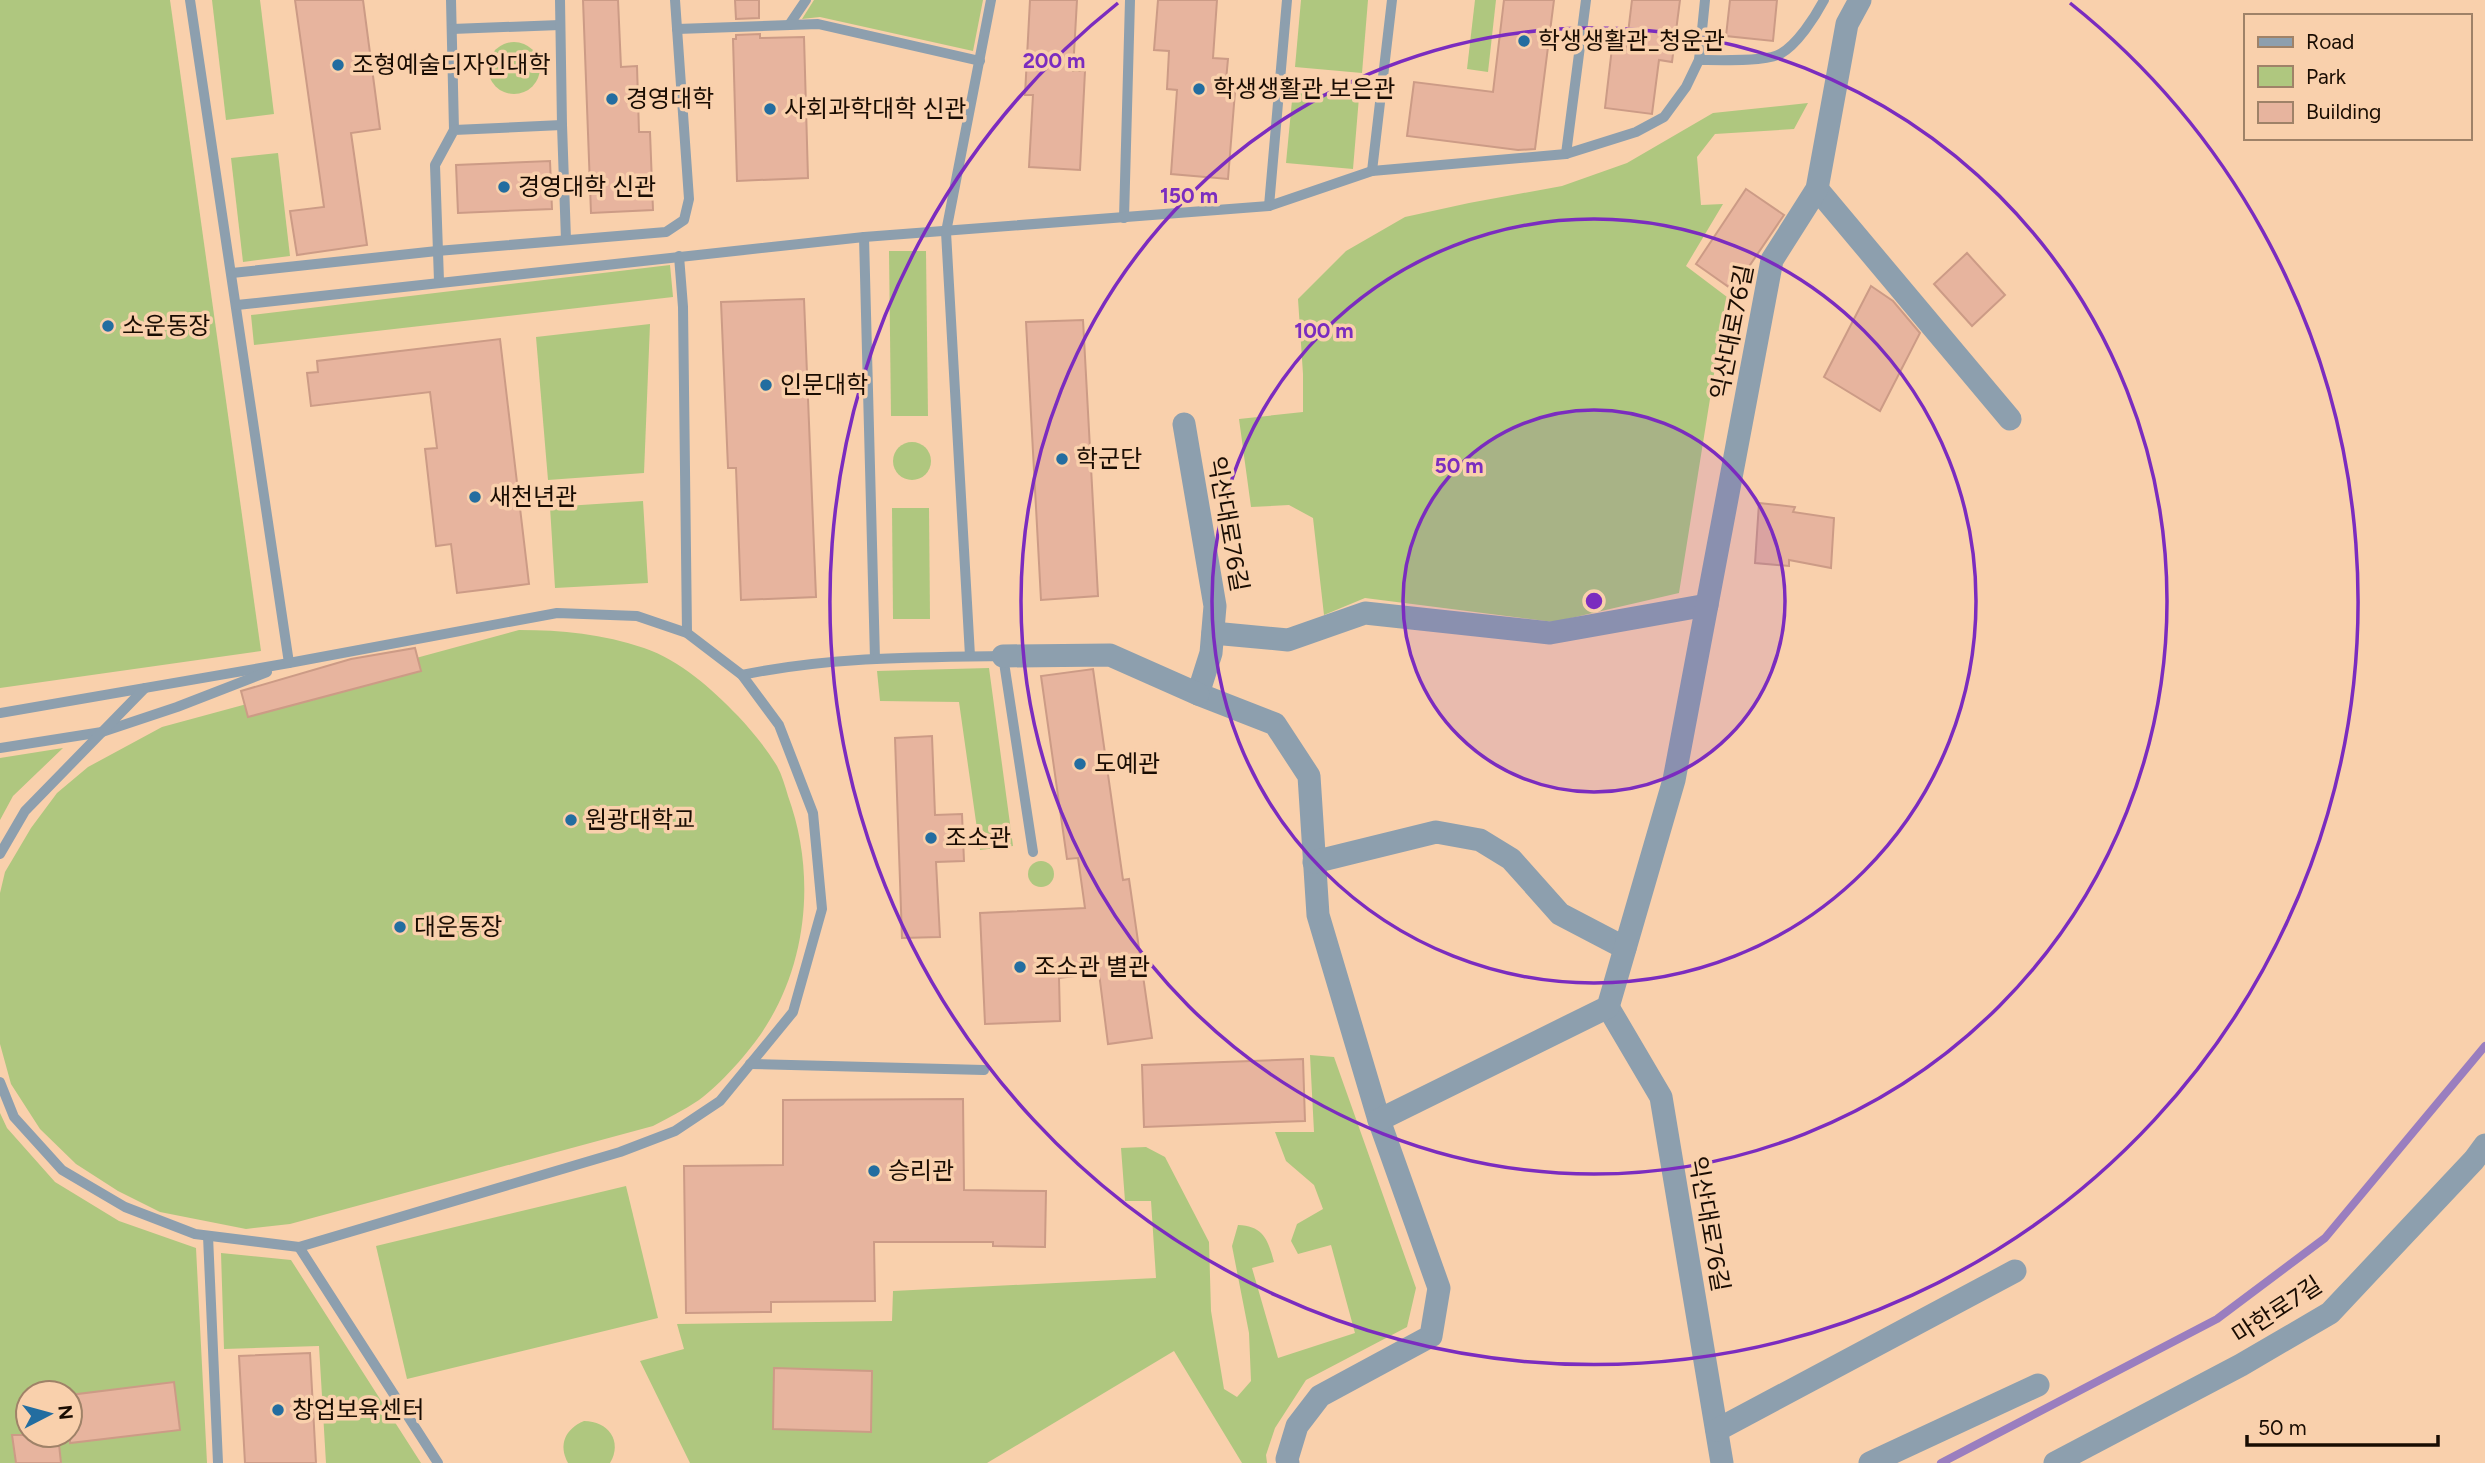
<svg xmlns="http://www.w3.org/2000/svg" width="2485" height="1463" font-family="Figtree,'Noto Sans KR',sans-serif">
<rect width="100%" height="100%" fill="#f9d0ac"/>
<g fill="#afc77f" fill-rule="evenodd">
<path d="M 0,0 L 170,0 L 261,651 L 0,688 Z"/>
<path d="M 212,0 L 260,0 L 274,114 L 226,120 Z"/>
<path d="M 814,0 L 983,0 L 973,51 L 820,17 L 802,19 Z"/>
<path d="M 1301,0 L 1368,0 L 1362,73 L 1295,67 Z"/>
<path d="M 1475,0 L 1496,0 L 1488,72 L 1467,69 Z"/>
<circle cx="514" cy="68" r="26"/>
<path d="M 1293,90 L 1359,97 L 1353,169 L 1286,163 Z"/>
<path d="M 1808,103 L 1794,129 L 1715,134 L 1697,157 L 1701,205 L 1723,204 L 1686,266 L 1731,300 L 1721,330 L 1679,593 L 1554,622 L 1365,598 L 1324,615 L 1313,518 L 1289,505 L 1251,507 L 1239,419 L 1303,412 L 1303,374 L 1298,299 L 1346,251 L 1405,217 L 1469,203 L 1562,186 L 1627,163 L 1713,113 Z"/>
<path d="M 278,153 L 290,256 L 243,262 L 231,158 Z"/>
<path d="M 889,251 L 926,251 L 928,416 L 891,416 Z"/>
<path d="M 670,265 L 673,297 L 254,345 L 251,315 Z"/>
<path d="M 650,324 L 644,473 L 548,480 L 536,337 Z"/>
<circle cx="912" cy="461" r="19"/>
<path d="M 643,501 L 648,583 L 555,588 L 550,507 Z"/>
<path d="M 892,508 L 929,508 L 930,619 L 893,619 Z"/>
<path d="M 519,630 C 562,630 603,634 644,648 C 680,660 712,689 738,716 C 752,731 766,748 777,766 C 782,775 785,786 788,796 C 815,870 809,958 766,1026 C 752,1049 721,1084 699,1100 C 684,1110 668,1118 653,1126 L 290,1224 L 246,1229 L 160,1212 L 118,1191 L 76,1164 L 40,1129 L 11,1084 L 0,1044 L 0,893 L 5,872 L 31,828 L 57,793 L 88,767 L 162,727 Z"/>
<path d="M 989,668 L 1013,846 L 980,850 L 959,702 L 880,701 L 877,671 Z"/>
<path d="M 63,748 L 13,796 L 0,820 L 0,758 Z"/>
<circle cx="1041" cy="874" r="13"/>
<path d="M 1310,1055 L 1334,1057 L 1416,1288 L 1407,1327 L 1306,1380 L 1275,1428 L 1266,1455 L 1267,1463 L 1242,1463 L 1174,1351 L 987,1463 L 690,1463 L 640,1361 L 684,1349 L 677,1324 L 892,1321 L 893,1291 L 1156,1278 L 1151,1201 L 1125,1201 L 1121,1148 L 1146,1147 L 1165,1157 L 1209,1242 L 1211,1311 L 1224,1389 L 1237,1397 L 1251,1381 L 1249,1333 L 1232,1246 L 1238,1225 C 1263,1226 1268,1239 1274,1262 L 1252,1268 L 1278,1358 L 1355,1333 L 1331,1245 L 1298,1254 L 1291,1241 L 1297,1224 L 1323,1209 L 1314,1185 L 1286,1161 L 1275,1132 L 1314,1132 Z"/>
<path d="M 0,1113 L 7,1128 L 55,1182 L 119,1221 L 196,1248 L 207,1463 L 0,1463 ZM 28,1393 L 70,1393 L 70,1435 L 28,1435 Z"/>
<path d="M 626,1186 L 658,1318 L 407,1379 L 376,1246 Z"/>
<path d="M 221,1253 L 291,1260 L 421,1463 L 326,1463 L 319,1346 L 224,1349 Z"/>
<path d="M 584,1421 C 608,1421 623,1441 610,1463 L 568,1463 C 558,1445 565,1429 584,1421 Z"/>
</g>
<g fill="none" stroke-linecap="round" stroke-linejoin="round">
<path stroke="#9a7ebf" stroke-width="8" d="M 1941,1463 L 2217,1319 L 2325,1238 L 2485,1046"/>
</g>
<g fill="#e7b49e" stroke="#cc9b86" stroke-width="2">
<path d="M 295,0 L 363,0 L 380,129 L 351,133 L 367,245 L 297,255 L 290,211 L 324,207 Z"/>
<path d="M 583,0 L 618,0 L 621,67 L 637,66 L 639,132 L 650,132 L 653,210 L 591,213 Z"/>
<path d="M 735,0 L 759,0 L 759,18 L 736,19 Z"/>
<path d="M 1030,0 L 1077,0 L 1073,71 L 1085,71 L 1080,170 L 1029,167 L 1033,95 L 1025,95 Z"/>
<path d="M 1158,0 L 1217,0 L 1213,58 L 1228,59 L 1225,91 L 1235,92 L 1228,179 L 1171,174 L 1177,90 L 1167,89 L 1169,51 L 1154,50 Z"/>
<path d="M 1504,0 L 1554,0 L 1535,149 L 1518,150 L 1407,136 L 1414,82 L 1493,92 Z"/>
<path d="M 1632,0 L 1680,0 L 1672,62 L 1659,60 L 1652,114 L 1605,108 L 1612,48 L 1626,50 Z"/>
<path d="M 1730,0 L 1777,0 L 1773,41 L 1726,36 Z"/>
<path d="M 760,34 L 760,38 L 804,37 L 808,178 L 737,181 L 733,39 L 736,39 L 736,35 Z"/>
<path d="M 550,161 L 552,209 L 458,213 L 456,165 Z"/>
<path d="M 1746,189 L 1784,215 L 1733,290 L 1696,264 Z"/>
<path d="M 1967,253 L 2005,295 L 1972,326 L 1934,284 Z"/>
<path d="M 1871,286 L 1893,301 L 1920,333 L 1880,411 L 1824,377 Z"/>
<path d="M 804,299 L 816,597 L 741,600 L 736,468 L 728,468 L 721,302 Z"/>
<path d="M 1083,320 L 1098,596 L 1041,600 L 1026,322 Z"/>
<path d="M 500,339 L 529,584 L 457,593 L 451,544 L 436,546 L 425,449 L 437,448 L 430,392 L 311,406 L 307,373 L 318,372 L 317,361 Z"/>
<path d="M 1759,503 L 1795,507 L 1793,512 L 1834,518 L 1831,568 L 1789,560 L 1789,566 L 1755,563 Z"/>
<path d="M 415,648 L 421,671 L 248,717 L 241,691 L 351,659 Z"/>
<path d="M 1093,669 L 1123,880 L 1129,879 L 1152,1038 L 1108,1044 L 1099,973 L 1059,978 L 1060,1021 L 985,1024 L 980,913 L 1085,908 L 1078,858 L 1067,859 L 1041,676 Z"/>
<path d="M 932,736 L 935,815 L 962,814 L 964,861 L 936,862 L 940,937 L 902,938 L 895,738 Z"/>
<path d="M 1303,1059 L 1305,1121 L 1144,1127 L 1142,1065 Z"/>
<path d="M 963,1099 L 964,1190 L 1046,1191 L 1045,1247 L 993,1246 L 993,1242 L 874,1242 L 875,1301 L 771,1302 L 771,1312 L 686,1313 L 684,1166 L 783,1165 L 783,1100 Z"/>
<path d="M 310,1353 L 316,1463 L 245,1463 L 239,1356 Z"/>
<path d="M 774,1368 L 872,1371 L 871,1432 L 773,1429 Z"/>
<path d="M 174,1382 L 180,1430 L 70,1443 L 70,1395 Z"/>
<path d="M 12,1435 L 58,1435 L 61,1463 L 16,1463 Z"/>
</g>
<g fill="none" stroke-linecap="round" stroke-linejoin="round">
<g stroke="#8d9fae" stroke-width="10">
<path d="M 190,0 L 289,663"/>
<path d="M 451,0 L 454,130"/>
<path d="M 789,25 L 806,0"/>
<path d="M 452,29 L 560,25"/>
<path d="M 677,29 L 818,24 L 980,61"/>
<path d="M 1699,60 C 1715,60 1767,62 1780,54 C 1797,45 1815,17 1824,0"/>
<path d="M 562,125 L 566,240"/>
<path d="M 1566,154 L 1586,0"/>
<path d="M 1372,171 L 1392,0"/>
<path d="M 1269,206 L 1287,0"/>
<path d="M 1124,218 L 1130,0"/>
<path d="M 864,237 L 875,659"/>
<path d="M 679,256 L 683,307 L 687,633"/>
<path d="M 232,273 L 437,251 L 666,232 L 684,220 L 689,199 L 675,0"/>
<path d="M 439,281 L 435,165 L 454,130 L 562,125 L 560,0"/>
<path d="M 237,305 L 864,237 L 1269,206 L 1372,171 L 1566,154 L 1636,132 L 1664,117 L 1686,87 L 1699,60 L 1705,0"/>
<path d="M 970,656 L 946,232 L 991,0"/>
<path d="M 742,675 C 828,657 916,657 1003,656 L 1033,852"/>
<path d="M 0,713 L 289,663 L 557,613 L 637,616 L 687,633 L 742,675 L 779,725 L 813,813 L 822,909 L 793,1012 L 720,1101 L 675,1131 L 620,1152 L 299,1247 L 195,1234 L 125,1207 L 62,1170 L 14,1117 L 0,1082"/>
<path d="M 0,748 L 102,732 L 177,707 L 267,672"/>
<path d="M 0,854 L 25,811 L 145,688"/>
<path d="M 750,1064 L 984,1070"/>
<path d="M 208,1236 L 218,1463"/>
<path d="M 299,1247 L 438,1463"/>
</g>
<g stroke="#8d9fae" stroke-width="23">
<path d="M 1817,189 L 2010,419"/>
<path d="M 1184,424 L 1215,606 L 1211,653 L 1198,694 L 1275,724 L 1309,776 L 1318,915 L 1379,1120 L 1439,1288 L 1431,1336 L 1320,1396 L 1297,1426 L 1287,1459 L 1288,1463"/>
<path d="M 1213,633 L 1288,640 L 1365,613 L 1550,633 L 1707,605"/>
<path d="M 1003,656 L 1110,655 L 1198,694"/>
<path d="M 1314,862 L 1436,832 L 1480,840 L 1511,859 L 1560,914 L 1625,948"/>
<path d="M 1608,1007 L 1661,1097 L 1722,1463"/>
<path d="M 1379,1120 L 1608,1007 L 1674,780 L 1772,260 L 1817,189 L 1847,24 L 1860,0"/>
<path d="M 1717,1430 L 2015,1271"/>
<path d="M 1870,1463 L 2038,1385"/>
<path d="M 2055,1463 L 2241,1365 L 2330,1313 L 2474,1160 L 2485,1145"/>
</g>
</g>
<circle cx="1594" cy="601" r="191" fill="#7b2cbf" fill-opacity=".12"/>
<g fill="none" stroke="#7b2cbf" stroke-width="3.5">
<circle cx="1594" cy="601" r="191"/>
<circle cx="1594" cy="601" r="382"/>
<circle cx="1594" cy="601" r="573"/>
<path d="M2070 3A764 764 0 1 1 1118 3"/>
</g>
<g fill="#236da0" stroke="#f9d0ac" stroke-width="2.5">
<circle cx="1524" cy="41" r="7"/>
<circle cx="338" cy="65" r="7"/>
<circle cx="1199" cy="89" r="7"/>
<circle cx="612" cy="99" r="7"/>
<circle cx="770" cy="109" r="7"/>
<circle cx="504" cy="187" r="7"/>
<circle cx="108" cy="326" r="7"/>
<circle cx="766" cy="385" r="7"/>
<circle cx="1062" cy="459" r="7"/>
<circle cx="475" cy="497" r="7"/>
<circle cx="1080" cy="764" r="7"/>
<circle cx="571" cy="820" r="7"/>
<circle cx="931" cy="838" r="7"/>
<circle cx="400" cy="927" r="7"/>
<circle cx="1020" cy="967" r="7"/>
<circle cx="874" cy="1171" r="7"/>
<circle cx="278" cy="1410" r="7"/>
</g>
<g text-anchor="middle" stroke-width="7" stroke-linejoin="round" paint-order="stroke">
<g font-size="24" fill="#190c02" stroke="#f9d0ac" text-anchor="start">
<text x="1538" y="49">학생생활관_청운관</text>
<text x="352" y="73">조형예술디자인대학</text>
<text x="1213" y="97">학생생활관 보은관</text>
<text x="626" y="107">경영대학</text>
<text x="784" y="117">사회과학대학 신관</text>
<text x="518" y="195">경영대학 신관</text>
<text x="122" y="334">소운동장</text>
<text x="780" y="393">인문대학</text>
<text x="1076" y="467">학군단</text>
<text x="489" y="505">새천년관</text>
<text x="1094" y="772">도예관</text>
<text x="585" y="828">원광대학교</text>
<text x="945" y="846">조소관</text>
<text x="414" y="935">대운동장</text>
<text x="1034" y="975">조소관 별관</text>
<text x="888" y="1179">승리관</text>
<text x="292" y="1418">창업보육센터</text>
</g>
<g font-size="24" fill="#190c02" stroke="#f9d0ac">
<text transform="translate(1732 332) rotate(-79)" y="8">익산대로76길</text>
<text transform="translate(1228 524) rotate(80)" y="8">익산대로76길</text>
<text transform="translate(1709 1224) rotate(80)" y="8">익산대로76길</text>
<text transform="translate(2277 1310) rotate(-33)" y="8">마한로7길</text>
</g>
</g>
<circle cx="1594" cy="601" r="10" fill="#7b2cbf" stroke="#f9d0ac" stroke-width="3.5"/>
<g font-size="21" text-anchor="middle" font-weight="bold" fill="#7b2cbf" stroke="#f9d0ac" stroke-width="7" stroke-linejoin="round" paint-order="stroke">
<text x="1054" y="68">200 m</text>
<text x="1189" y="203">150 m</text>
<text x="1324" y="338">100 m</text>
<text x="1459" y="473">50 m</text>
</g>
<rect x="2244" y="14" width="228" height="126" fill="#f9d0ac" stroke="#9f8268" stroke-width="2"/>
<rect x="2258" y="37" width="35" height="10" fill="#8d9fae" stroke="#9f8268" stroke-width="2"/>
<text x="2306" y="49" font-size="21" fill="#190c02">Road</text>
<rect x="2258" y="66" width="35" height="21" fill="#afc77f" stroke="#9f8268" stroke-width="2"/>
<text x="2306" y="84" font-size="21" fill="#190c02">Park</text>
<rect x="2258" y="102" width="35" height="21" fill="#e7b49e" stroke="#9f8268" stroke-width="2"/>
<text x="2306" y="119" font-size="21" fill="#190c02">Building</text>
<g transform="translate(49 1414) rotate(84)"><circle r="33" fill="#f9d0ac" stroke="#9f8268" stroke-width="2"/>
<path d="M0-5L12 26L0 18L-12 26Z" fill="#236da0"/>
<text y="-10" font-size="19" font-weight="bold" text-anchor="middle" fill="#190c02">N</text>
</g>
<path d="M2247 1435v10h191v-10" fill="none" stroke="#190c02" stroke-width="3.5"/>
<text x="2258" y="1435" font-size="21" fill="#190c02" stroke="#f9d0ac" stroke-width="5" paint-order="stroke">50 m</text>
</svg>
